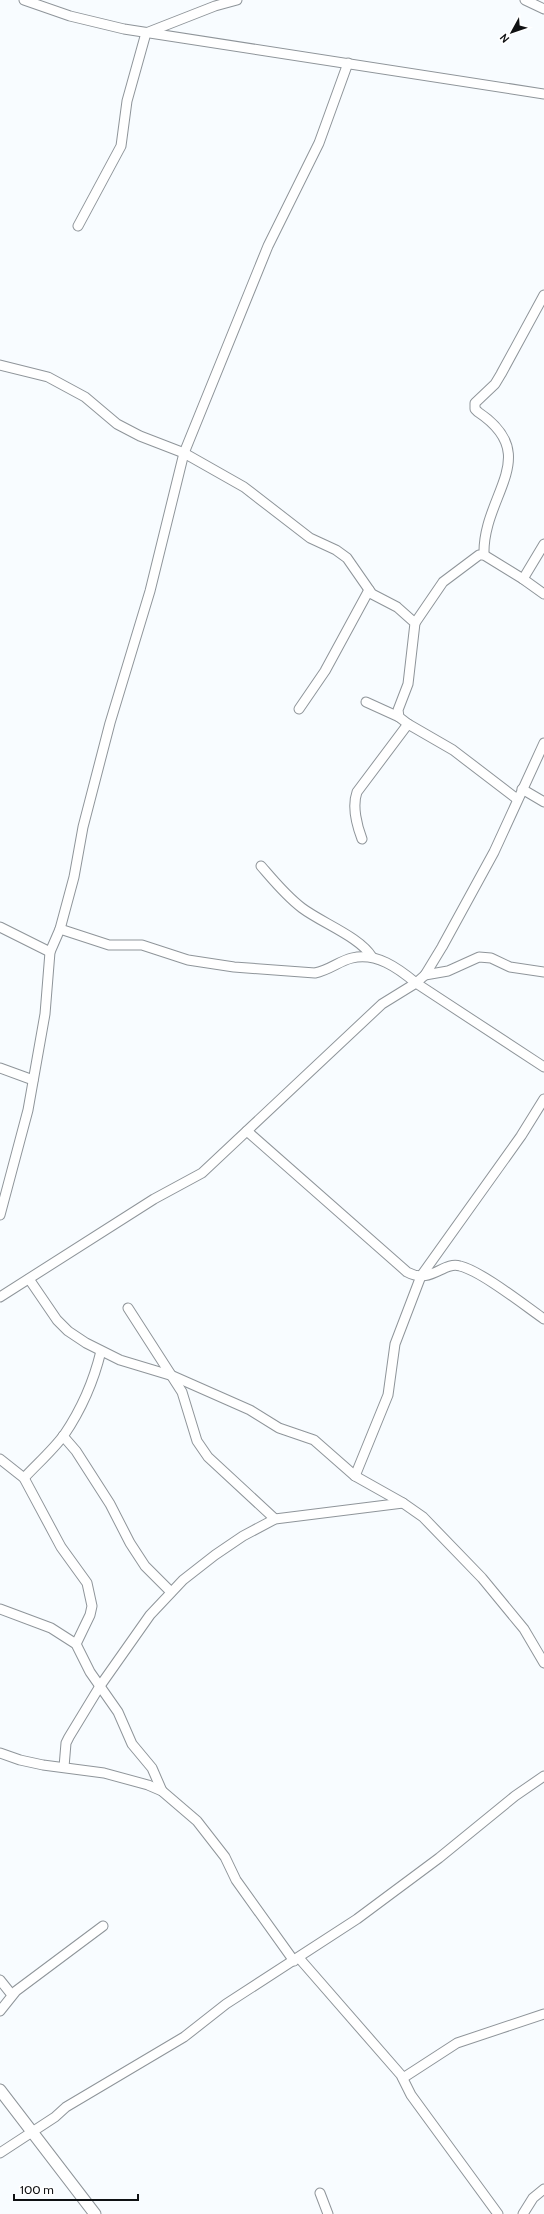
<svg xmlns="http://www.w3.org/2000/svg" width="544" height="2214" font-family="Cabin,sans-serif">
<rect width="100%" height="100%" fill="#f8fcff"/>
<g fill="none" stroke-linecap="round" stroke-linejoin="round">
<g stroke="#8f959a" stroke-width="11">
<g id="minor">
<path d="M 24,0 L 70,16 L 124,29 L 544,94"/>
<path d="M 525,0 L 544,9"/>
<path d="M 78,226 L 121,146 L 127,101 L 146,33 L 215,6 L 237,0"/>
<path d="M 0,365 L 48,377 L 85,397 L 117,424 L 140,436 L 184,453 L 244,487 L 310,538 L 336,550 L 347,558 L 372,594 L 397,607 L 415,623 L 408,684 L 398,710 L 399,717 L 408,724 L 453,750 L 517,799"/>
<path d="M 544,544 L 523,579 L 544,594"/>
<path d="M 484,555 C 482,495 544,456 478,412 L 475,409 L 475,403 L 495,384 L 501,374 L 544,295"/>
<path d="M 415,623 L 443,582 L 479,555 L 484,555 L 523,579"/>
<path d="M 366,702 L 399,717"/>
<path d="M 299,709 L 325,671 L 369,590"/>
<path d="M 522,789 L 544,802"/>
<path d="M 362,839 C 357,826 352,806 357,792 L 408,724"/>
<path d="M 261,866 C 274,881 286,896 302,908 C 322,923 360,937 372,957"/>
<path d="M 0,927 L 50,952"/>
<path d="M 60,929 L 109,945 L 142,945 L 188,960 L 234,967 L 315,973 C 330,970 339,961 352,958 C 376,952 398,968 416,983 L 425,975 L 442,947 L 494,852 L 544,743"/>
<path d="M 425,975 L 448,971 L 479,957 L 491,958 L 510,967 L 544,972"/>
<path d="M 0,1068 L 33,1080"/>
<path d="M 247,1131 L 407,1272 C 431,1285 443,1261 460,1266 C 481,1271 524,1305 544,1319"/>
<path d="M 0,1215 L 28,1110 L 45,1014 L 50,952 L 60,929 L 74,877 L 83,827 L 110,723 L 150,591 L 184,453 L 268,246 L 319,143 L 348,63"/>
<path d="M 29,1279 L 57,1320 L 68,1331 L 86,1343 L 120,1360 L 173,1376 L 250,1410 L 279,1428 L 314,1440 L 355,1476 L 403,1503 L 423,1517 L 482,1578 L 524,1629 L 544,1663"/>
<path d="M 0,1297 L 154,1199 L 202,1173 L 382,1004 L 416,983 L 544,1067"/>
<path d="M 128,1308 L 182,1392 L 197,1441 L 208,1457 L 275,1519"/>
<path d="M 63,1436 L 76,1451 L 110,1504 L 130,1543 L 145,1566 L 171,1592"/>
<path d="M 0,1459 L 24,1478 L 61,1547 L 87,1583 L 92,1606 L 90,1615 L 76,1644"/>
<path d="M 355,1476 L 388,1395 L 395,1344 L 421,1276 L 521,1136 L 544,1099"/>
<path d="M 24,1478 C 37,1464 53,1450 64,1435 C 81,1410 94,1380 101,1351"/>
<path d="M 0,1609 L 51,1628 L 76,1644 L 90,1672 L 118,1712 L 132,1744 L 152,1768 L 162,1791"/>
<path d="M 0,1753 L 20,1760 L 43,1765 L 104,1773 L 148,1785 L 162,1791 L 197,1821 L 225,1857 L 236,1880 L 294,1961"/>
<path d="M 64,1767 L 66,1743 L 69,1737 L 100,1686 L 150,1615 L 183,1580 L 215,1555 L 243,1536 L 275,1519 L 403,1503"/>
<path d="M 299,1958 L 401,2075 L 411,2095 L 498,2214"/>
<path d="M 0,1980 L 12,1995"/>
<path d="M 0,2011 L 16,1991 L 103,1926"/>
<path d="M 403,2078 L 457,2043 L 544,2014"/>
<path d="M 0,2153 L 55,2117 L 66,2107 L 184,2037 L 226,2004 L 357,1919 L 439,1858 L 515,1796 L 544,1776"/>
<path d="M 320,2193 L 328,2214"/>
<path d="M 523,2214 L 533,2198 L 544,2189"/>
</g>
</g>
<g stroke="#8f959a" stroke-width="13">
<path id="tertiary" d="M 0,2090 L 95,2214"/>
</g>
<use href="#minor" stroke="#fff" stroke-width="9"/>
<use href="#tertiary" stroke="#fff" stroke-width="11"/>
</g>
<g transform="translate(512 32) rotate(230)" stroke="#ffffff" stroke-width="3" paint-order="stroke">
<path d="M0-3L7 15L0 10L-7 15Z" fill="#0f1113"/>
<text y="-6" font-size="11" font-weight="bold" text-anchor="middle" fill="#0f1113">N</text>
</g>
<path d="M14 2194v6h124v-6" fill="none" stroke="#0f1113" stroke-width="2"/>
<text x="20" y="2194" font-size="12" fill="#0f1113" stroke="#ffffff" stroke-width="3" paint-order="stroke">100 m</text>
</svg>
